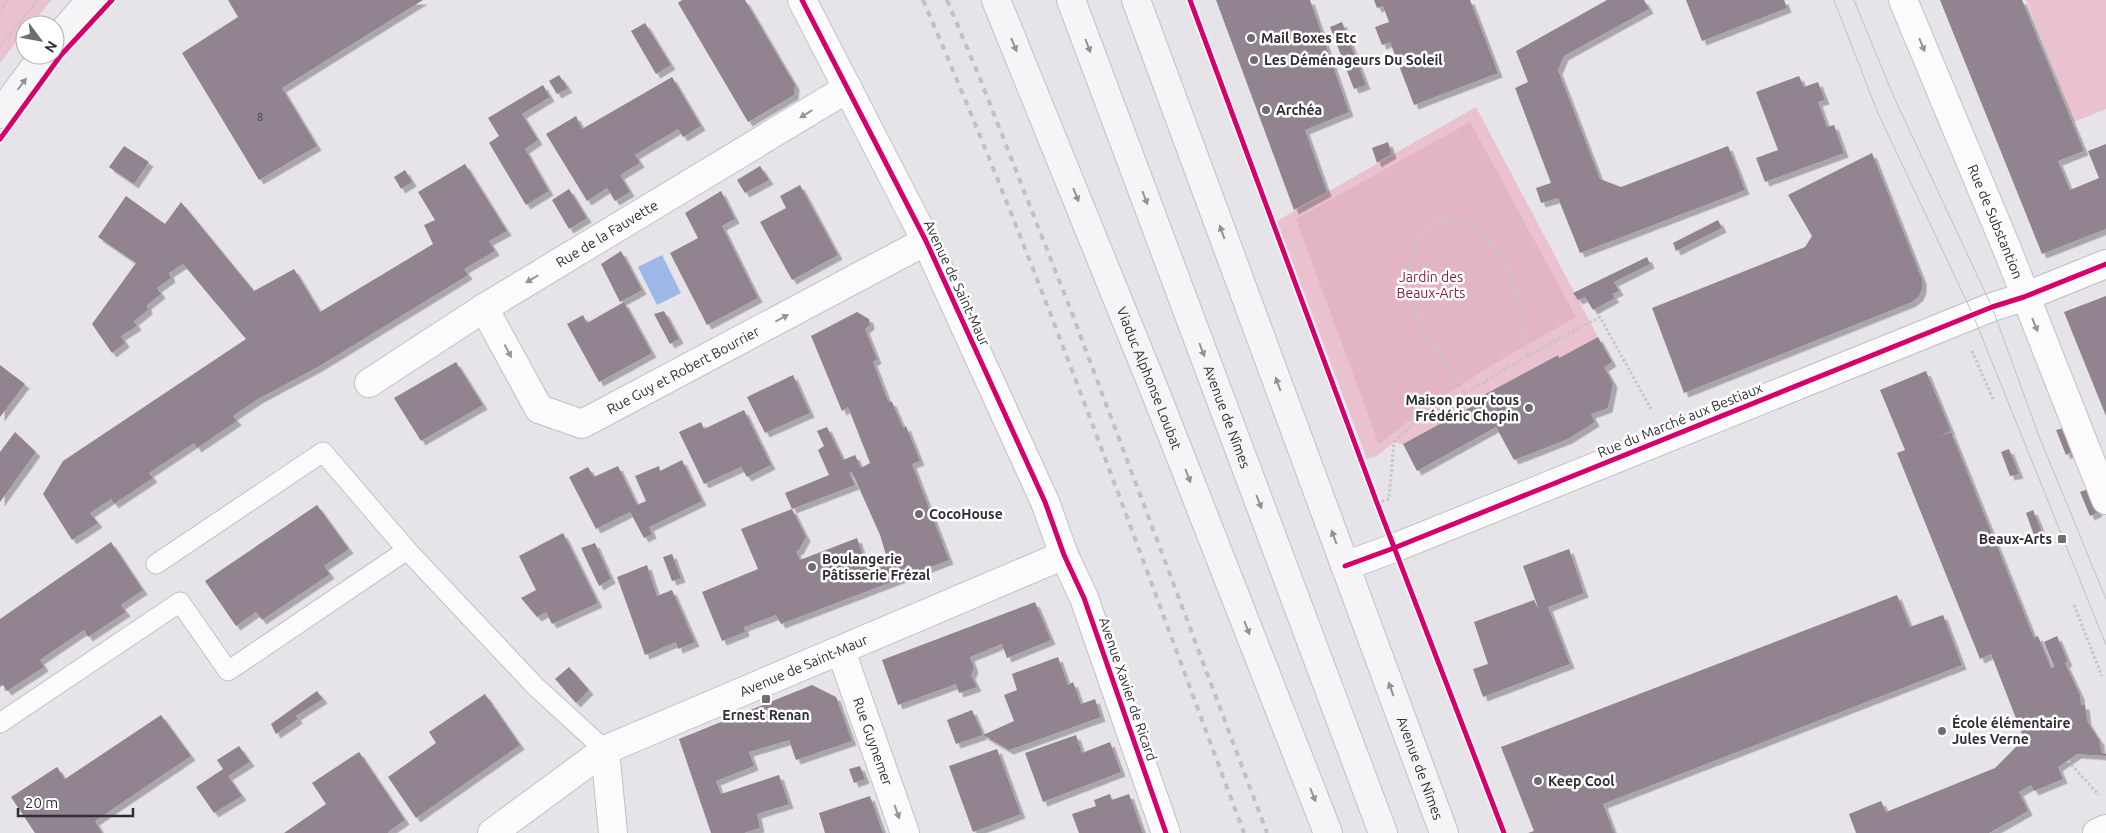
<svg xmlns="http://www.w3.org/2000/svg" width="2106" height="833" font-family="Ubuntu,sans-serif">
<defs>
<filter id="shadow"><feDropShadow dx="4.5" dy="4.5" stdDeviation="0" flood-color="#0004"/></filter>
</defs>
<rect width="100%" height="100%" fill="#e6e3e9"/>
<g fill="#eac1ce">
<path d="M 0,0 L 52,0 L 30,25 L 25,25 L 25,30 L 0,63 Z"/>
<path d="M 2026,0 L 2106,0 L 2106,109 L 2074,122 Z"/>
<path d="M 1476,107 L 1598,337 L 1559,358 L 1557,355 L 1480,397 L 1482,401 L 1403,444 L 1394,442 L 1377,456 L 1367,459 L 1277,221 Z"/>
</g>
<path fill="#e3b4c2" d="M 1470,122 L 1576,317 L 1497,362 L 1425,408 L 1379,444 L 1296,219 Z"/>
<path fill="#9db8e8" d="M 662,255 L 681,293 L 657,305 L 638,267 Z"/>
<g fill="#918490" fill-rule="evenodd" filter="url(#shadow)">
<path d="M 228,0 L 423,0 L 282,88 L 317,146 L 259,180 L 182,53 L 238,17 Z"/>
<path d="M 682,0 L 745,0 L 795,85 L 794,95 L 748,122 L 678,3 Z"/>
<path d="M 1216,0 L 1310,0 L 1349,112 L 1305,130 L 1327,192 L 1294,210 Z"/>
<path d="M 1374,0 L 1470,0 L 1498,73 L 1414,105 L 1390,42 L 1382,45 L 1375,27 L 1389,22 L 1383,6 L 1377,8 Z"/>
<path d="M 1607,0 L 1644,0 L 1649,9 L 1564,56 L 1558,70 L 1600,179 L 1621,187 L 1728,146 L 1745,190 L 1580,253 L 1558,198 L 1541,203 L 1536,188 L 1551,183 L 1515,88 L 1528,82 L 1516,51 Z"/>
<path d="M 1686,0 L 1784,0 L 1787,8 L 1702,41 Z"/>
<path d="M 1940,0 L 2022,0 L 2084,151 L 2058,161 L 2070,190 L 2099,178 L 2088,151 L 2106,144 L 2106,229 L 2042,254 Z"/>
<path d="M 1342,22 L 1366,85 L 1354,89 L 1330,27 Z"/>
<path d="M 645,23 L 671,65 L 656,74 L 631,31 Z"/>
<path d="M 559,75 L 568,88 L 557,94 L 549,81 Z"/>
<path d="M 1799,76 L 1804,87 L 1818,82 L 1825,100 L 1818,102 L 1827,127 L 1834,125 L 1844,153 L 1765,182 L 1756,158 L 1778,150 L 1756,92 Z"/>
<path d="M 672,77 L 701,126 L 683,137 L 678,129 L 635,155 L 640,163 L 620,175 L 630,192 L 615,201 L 607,188 L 587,201 L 546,134 L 576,116 L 582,129 Z"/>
<path d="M 543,85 L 550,97 L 522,114 L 538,140 L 525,149 L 549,191 L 526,205 L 489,143 L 499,136 L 488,118 Z"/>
<path d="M 1388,142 L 1392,154 L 1377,163 L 1372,148 Z"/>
<path d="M 124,146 L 149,162 L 134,184 L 109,167 Z"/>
<path d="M 1872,153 L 1922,279 L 1922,289 L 1919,296 L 1912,302 L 1684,393 L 1652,308 L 1805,247 L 1812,236 L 1788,195 Z"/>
<path d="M 465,164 L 507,231 L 489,241 L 495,251 L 464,269 L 468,275 L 318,367 L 258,399 L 233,416 L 237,421 L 197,448 L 194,443 L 149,473 L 153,478 L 114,504 L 111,499 L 90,513 L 98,523 L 72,540 L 43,494 L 63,461 L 246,339 L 183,264 L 169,273 L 171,278 L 157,288 L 161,294 L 147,305 L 148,310 L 134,321 L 137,326 L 121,336 L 125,343 L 112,353 L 92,324 L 136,263 L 98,237 L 126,196 L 165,224 L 181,202 L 254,291 L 294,269 L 320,312 L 433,244 L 424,225 L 435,220 L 418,192 Z"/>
<path d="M 760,166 L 769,180 L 745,193 L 737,180 Z"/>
<path d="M 405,170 L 412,182 L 401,189 L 394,177 Z"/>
<path d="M 800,185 L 838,255 L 792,280 L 760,222 L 786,208 L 780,196 Z"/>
<path d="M 569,189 L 587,218 L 569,229 L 552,200 Z"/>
<path d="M 721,191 L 735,219 L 722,226 L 758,298 L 707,325 L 670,253 L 698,238 L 685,213 Z"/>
<path d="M 1718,220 L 1722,228 L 1676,251 L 1673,243 Z"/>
<path d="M 621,251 L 642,290 L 620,302 L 601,264 Z"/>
<path d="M 1647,257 L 1650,264 L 1614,282 L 1619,291 L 1612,294 L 1615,298 L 1593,310 L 1585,297 L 1578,300 L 1573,293 Z"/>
<path d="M 2106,296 L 2106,416 L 2064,312 Z"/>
<path d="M 624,302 L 652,353 L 599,382 L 567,324 L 583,315 L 587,323 Z"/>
<path d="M 664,311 L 679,339 L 670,344 L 654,314 Z"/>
<path d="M 857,312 L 869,319 L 870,325 L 865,329 L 877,359 L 873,362 L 888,401 L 892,402 L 903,428 L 906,426 L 920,461 L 912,464 L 949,560 L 781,624 L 776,615 L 744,627 L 745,632 L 722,641 L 702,592 L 758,569 L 741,529 L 792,509 L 785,493 L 829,475 L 818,450 L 824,446 L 817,431 L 827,427 L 843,460 L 855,455 L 861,468 L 870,463 L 848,407 L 842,411 L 811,336 ZM 852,472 L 880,535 L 886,555 L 866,564 L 857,538 L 800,560 L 796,551 L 799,550 L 806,537 L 792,509 L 855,485 L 849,473 Z"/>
<path d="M 1598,337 L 1612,362 L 1604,367 L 1613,383 L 1608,408 L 1591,414 L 1595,422 L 1568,439 L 1514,460 L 1496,427 L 1417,471 L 1403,444 L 1482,401 L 1480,397 L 1558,355 L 1559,358 Z"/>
<path d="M 456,362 L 483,405 L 421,441 L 394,398 Z"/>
<path d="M 0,365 L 25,384 L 0,417 Z"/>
<path d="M 1926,371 L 1951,431 L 1938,437 L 1951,432 L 2034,638 L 2038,636 L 2051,668 L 2054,667 L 2044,642 L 2057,636 L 2068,662 L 2065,663 L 2080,695 L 2081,705 L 2085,705 L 2087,721 L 2100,741 L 2101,752 L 2106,754 L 2106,756 L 2077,754 L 2058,767 L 2063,779 L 2034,791 L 2031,785 L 2019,792 L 2028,811 L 1989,833 L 1856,833 L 1849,814 L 1881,801 L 1886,812 L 1995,768 L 2024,739 L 1991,654 L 1980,659 L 1897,453 L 1905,450 L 1880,390 Z"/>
<path d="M 793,375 L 810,413 L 765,433 L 747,397 Z"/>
<path d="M 744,410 L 771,465 L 747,477 L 741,467 L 704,484 L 679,432 L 701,422 L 704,429 Z"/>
<path d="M 2064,428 L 2073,451 L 2066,455 L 2056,430 Z"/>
<path d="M 15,432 L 36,452 L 0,502 L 0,452 Z"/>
<path d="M 2009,449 L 2019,474 L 2010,476 L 2001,452 Z"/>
<path d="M 682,460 L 702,501 L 649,527 L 652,534 L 644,538 L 630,512 L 596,529 L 569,477 L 588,467 L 594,477 L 618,466 L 637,505 L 646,501 L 635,476 L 659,466 L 660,471 Z"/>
<path d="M 2088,489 L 2098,512 L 2090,516 L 2080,492 Z"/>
<path d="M 317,505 L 349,549 L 324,566 L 330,574 L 262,620 L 256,612 L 236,626 L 205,581 Z"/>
<path d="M 2033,510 L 2043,535 L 2035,538 L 2026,513 Z"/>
<path d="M 563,533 L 598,603 L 552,624 L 546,612 L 537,617 L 521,598 L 536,590 L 519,556 Z"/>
<path d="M 111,542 L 143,590 L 121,605 L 126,612 L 88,637 L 84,630 L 40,660 L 44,667 L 7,691 L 3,685 L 0,687 L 0,619 Z"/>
<path d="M 595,543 L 611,579 L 599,586 L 581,548 Z"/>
<path d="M 1569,549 L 1584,593 L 1548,607 L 1570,664 L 1483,697 L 1473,669 L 1488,664 L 1474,622 L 1534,600 L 1539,610 L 1523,566 Z"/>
<path d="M 672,554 L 681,578 L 672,581 L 663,557 Z"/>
<path d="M 647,565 L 657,596 L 672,590 L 695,642 L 678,649 L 676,642 L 645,655 L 617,577 Z"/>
<path d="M 1897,595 L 1910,627 L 1943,615 L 1962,665 L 1603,804 L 1614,833 L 1528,833 L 1534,831 L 1501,747 Z"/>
<path d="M 1035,602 L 1051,640 L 1007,658 L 1002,644 L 970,657 L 974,668 L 971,675 L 977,687 L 959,693 L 956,684 L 898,705 L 882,660 Z"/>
<path d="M 1058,657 L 1068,685 L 1073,682 L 1081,704 L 1095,699 L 1101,717 L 1009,750 L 983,735 L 1014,721 L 1004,695 L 1017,690 L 1012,674 Z"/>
<path d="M 569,667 L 589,690 L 576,703 L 555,679 Z"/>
<path d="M 812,685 L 836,697 L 852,741 L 796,760 L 789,740 L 749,752 L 754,766 L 716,781 L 721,794 L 779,775 L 789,804 L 757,814 L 760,828 L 744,833 L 711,833 L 679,739 Z"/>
<path d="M 317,691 L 323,699 L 296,716 L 298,719 L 276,734 L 271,724 Z"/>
<path d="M 485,694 L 520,745 L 416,818 L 388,777 L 436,743 L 429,732 Z"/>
<path d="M 972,710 L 983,735 L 956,744 L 947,720 Z"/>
<path d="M 161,715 L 191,756 L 95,821 L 102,833 L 35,833 L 11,797 L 57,767 L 65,779 Z"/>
<path d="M 1076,735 L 1082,753 L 1110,742 L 1121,772 L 1043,802 L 1025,753 Z"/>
<path d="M 239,746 L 250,762 L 228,776 L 242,796 L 214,813 L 196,787 L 223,769 L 217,760 Z"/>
<path d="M 997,749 L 1021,814 L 973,832 L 949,766 Z"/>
<path d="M 359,752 L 405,820 L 388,832 L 388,833 L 284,833 L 326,804 L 312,783 Z"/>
<path d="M 860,766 L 865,779 L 854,783 L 849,769 Z"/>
<path d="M 1110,794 L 1112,800 L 1129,794 L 1143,833 L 1079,833 L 1072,814 L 1096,806 L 1094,800 Z"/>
<path d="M 870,796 L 883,833 L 825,833 L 819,813 Z"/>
</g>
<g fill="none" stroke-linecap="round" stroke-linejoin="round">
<g stroke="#c2c0c4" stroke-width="21">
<g id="lane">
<path d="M 156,564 L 323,452 L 407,550 L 536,687 L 605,750"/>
<path d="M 0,723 L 180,602 L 228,671 L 407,550"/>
</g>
</g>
<g stroke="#c2c0c4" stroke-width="30">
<g id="street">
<path d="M 802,0 L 926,241 L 1045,502 L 1064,555 L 1084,598 L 1166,833"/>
<path id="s1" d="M 1903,0 L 2007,249 L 2106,500"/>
<path id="s2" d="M 484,308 L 539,409 L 582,424 L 926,241"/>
<path id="s3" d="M 369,383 L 484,308 L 848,88"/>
<path d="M 1345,566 L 1394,548 L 1992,307 L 2024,297 L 2106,264"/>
<path id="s4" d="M 841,651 L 905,833"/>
<path d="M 605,750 L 613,833"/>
<path id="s5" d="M 492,833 L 605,750 L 1064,555"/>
<path d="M 2097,833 L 2106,829"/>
</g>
</g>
<g stroke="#c2c0c4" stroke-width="30">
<g id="secondary">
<path id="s6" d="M 996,0 L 1156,394 L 1328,833"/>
<path id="s7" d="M 1071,0 L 1383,833"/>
<path id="s8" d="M 1136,0 L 1444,833"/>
<path d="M 55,41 L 91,0"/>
<path d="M 0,114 L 44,55"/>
</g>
</g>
<g stroke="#c6c5c7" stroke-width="3" stroke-dasharray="2.5 2.5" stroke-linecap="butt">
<path d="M 1972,351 L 1993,399"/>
<path d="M 1527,356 L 1465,394 L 1442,356 L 1425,336 L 1411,295 L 1409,265 L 1419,238 L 1439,218 L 1469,224 L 1494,248 L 1507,268 L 1520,300 L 1521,329 L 1527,356 L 1600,317 L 1651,409"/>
<path d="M 1377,503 L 1389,499 L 1394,442 L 1413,424 L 1465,394"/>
<path d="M 2074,605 L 2102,676"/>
<path d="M 2068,761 L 2099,795"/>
</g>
<use href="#lane" stroke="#fbfbfc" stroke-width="19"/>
<use href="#street" stroke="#fbfbfc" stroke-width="28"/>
<use href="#secondary" stroke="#f5f5f7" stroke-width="28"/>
<g stroke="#c1c0c2" stroke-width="1">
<path d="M 1834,0 L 1877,111 L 1973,315 L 2106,645"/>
<path d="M 1854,0 L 1893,95 L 1992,307 L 2039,436 L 2106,599"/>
<path d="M 0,11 L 8,0"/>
<path d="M 0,47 L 38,0"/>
</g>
<g stroke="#c1c0c2" stroke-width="4" stroke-dasharray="6 6" stroke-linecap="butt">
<path d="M 923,0 C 1041,273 1140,555 1244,833"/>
<path d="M 947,0 L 979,76 L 1073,316 L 1267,833"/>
</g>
<g stroke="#fff" stroke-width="8">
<g id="cycleway">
<path d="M 802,0 L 926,241 L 1045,502 L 1064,555 L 1084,598 L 1166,833"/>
<path d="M 1190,0 L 1377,503 L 1504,833"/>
<path d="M 0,139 L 61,55 L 112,0"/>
<path d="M 1345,566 L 1394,548 L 1992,307 L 2024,297 L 2106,264"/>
</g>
</g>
<use href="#cycleway" stroke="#d6006c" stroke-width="5"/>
</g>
<defs><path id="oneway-solid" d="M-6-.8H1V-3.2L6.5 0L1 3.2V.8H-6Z" transform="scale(1.25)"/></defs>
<g fill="#929294">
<use href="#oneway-solid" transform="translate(1014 45) rotate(68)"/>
<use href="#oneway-solid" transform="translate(1088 46) rotate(69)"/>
<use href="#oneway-solid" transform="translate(22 84) rotate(-53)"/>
<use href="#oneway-solid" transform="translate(1076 195) rotate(68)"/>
<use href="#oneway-solid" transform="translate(1145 198) rotate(69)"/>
<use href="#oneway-solid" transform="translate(1222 232) rotate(-110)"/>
<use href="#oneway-solid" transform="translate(1202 350) rotate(69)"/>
<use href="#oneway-solid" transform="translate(1278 384) rotate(-110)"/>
<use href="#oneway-solid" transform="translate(1188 476) rotate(69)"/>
<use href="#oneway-solid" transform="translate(1259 502) rotate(69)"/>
<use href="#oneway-solid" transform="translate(1334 537) rotate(-110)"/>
<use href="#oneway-solid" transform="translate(1247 628) rotate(69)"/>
<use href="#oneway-solid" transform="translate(1391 689) rotate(-110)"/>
<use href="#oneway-solid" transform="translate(1313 795) rotate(68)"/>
</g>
<g fill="#969497">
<use href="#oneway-solid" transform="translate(1922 45) rotate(68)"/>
<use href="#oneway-solid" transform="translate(806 114) rotate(149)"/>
<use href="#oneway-solid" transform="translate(532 279) rotate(149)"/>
<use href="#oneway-solid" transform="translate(782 318) rotate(-28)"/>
<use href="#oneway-solid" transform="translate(2035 325) rotate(68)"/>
<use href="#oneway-solid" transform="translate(508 351) rotate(62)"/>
<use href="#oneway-solid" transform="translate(897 812) rotate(70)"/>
</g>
<g fill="#706d72" stroke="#fff" stroke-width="2">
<circle cx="1251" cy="38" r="5"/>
<circle cx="1254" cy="60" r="5"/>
<circle cx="1266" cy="110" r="5"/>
<circle cx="1529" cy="408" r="5"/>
<circle cx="919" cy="514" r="5"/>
<rect x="2057" y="534" width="10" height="10" rx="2.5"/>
<circle cx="812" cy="567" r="5"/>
<rect x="761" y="694" width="10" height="10" rx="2.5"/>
<circle cx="1942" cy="731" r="5"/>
<circle cx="1538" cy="781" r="5"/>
</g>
<g text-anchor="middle" stroke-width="5" stroke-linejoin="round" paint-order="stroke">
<g font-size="11" fill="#48444a">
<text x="260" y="121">8</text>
</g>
<g font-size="14" font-weight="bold" fill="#302e32" stroke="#fff" text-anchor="start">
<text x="1261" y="43">Mail Boxes Etc</text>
<text x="1264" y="65">Les Déménageurs Du Soleil</text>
<text x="1276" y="115">Archéa</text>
<text x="1519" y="405" text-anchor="end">Maison pour tous<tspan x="1519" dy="16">Frédéric Chopin</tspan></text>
<text x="929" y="519">CocoHouse</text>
<text x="2052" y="544" text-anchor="end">Beaux-Arts</text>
<text x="822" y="564">Boulangerie<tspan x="822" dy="16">Pâtisserie Frézal</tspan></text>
<text x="766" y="720" text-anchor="middle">Ernest Renan</text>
<text x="1952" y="728">École élémentaire<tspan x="1952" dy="16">Jules Verne</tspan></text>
<text x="1548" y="786">Keep Cool</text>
</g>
<g font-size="14" fill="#302e32" stroke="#fff">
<text dy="5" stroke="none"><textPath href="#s1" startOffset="240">Rue de Substantion</textPath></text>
<text dy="5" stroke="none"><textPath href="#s3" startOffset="281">Rue de la Fauvette</textPath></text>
<text transform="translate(957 283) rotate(65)" y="5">Avenue de Saint-Maur</text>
<text dy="5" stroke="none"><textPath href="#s2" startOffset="275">Rue Guy et Robert Bourrier</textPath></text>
<text dy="5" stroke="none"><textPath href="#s6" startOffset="408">Viaduc Alphonse Loubat</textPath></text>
<text dy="5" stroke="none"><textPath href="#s7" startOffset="445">Avenue de Nîmes</textPath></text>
<text transform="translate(1680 420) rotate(-22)" y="5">Rue du Marché aux Bestiaux</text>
<text dy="5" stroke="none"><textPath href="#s5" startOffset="356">Avenue de Saint-Maur</textPath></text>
<text transform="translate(1128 689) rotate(71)" y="5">Avenue Xavier de Ricard</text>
<text dy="5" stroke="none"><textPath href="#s4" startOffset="96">Rue Guynemer</textPath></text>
<text dy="5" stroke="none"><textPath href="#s8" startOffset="819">Avenue de Nîmes</textPath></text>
</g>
<g font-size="14" fill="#812144" stroke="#fff">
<text x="1431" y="282">Jardin des<tspan x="1431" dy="16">Beaux-Arts</tspan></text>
</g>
</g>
<g transform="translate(40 40) rotate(122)"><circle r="24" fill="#ffffff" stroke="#acabad"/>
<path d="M0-4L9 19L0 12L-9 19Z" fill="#706d72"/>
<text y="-8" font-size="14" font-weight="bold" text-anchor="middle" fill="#302e32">N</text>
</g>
<path d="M18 808v8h115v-8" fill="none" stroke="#302e32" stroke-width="2.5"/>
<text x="25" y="808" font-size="15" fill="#302e32" stroke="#ffffff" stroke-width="4" paint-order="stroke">20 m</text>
</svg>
